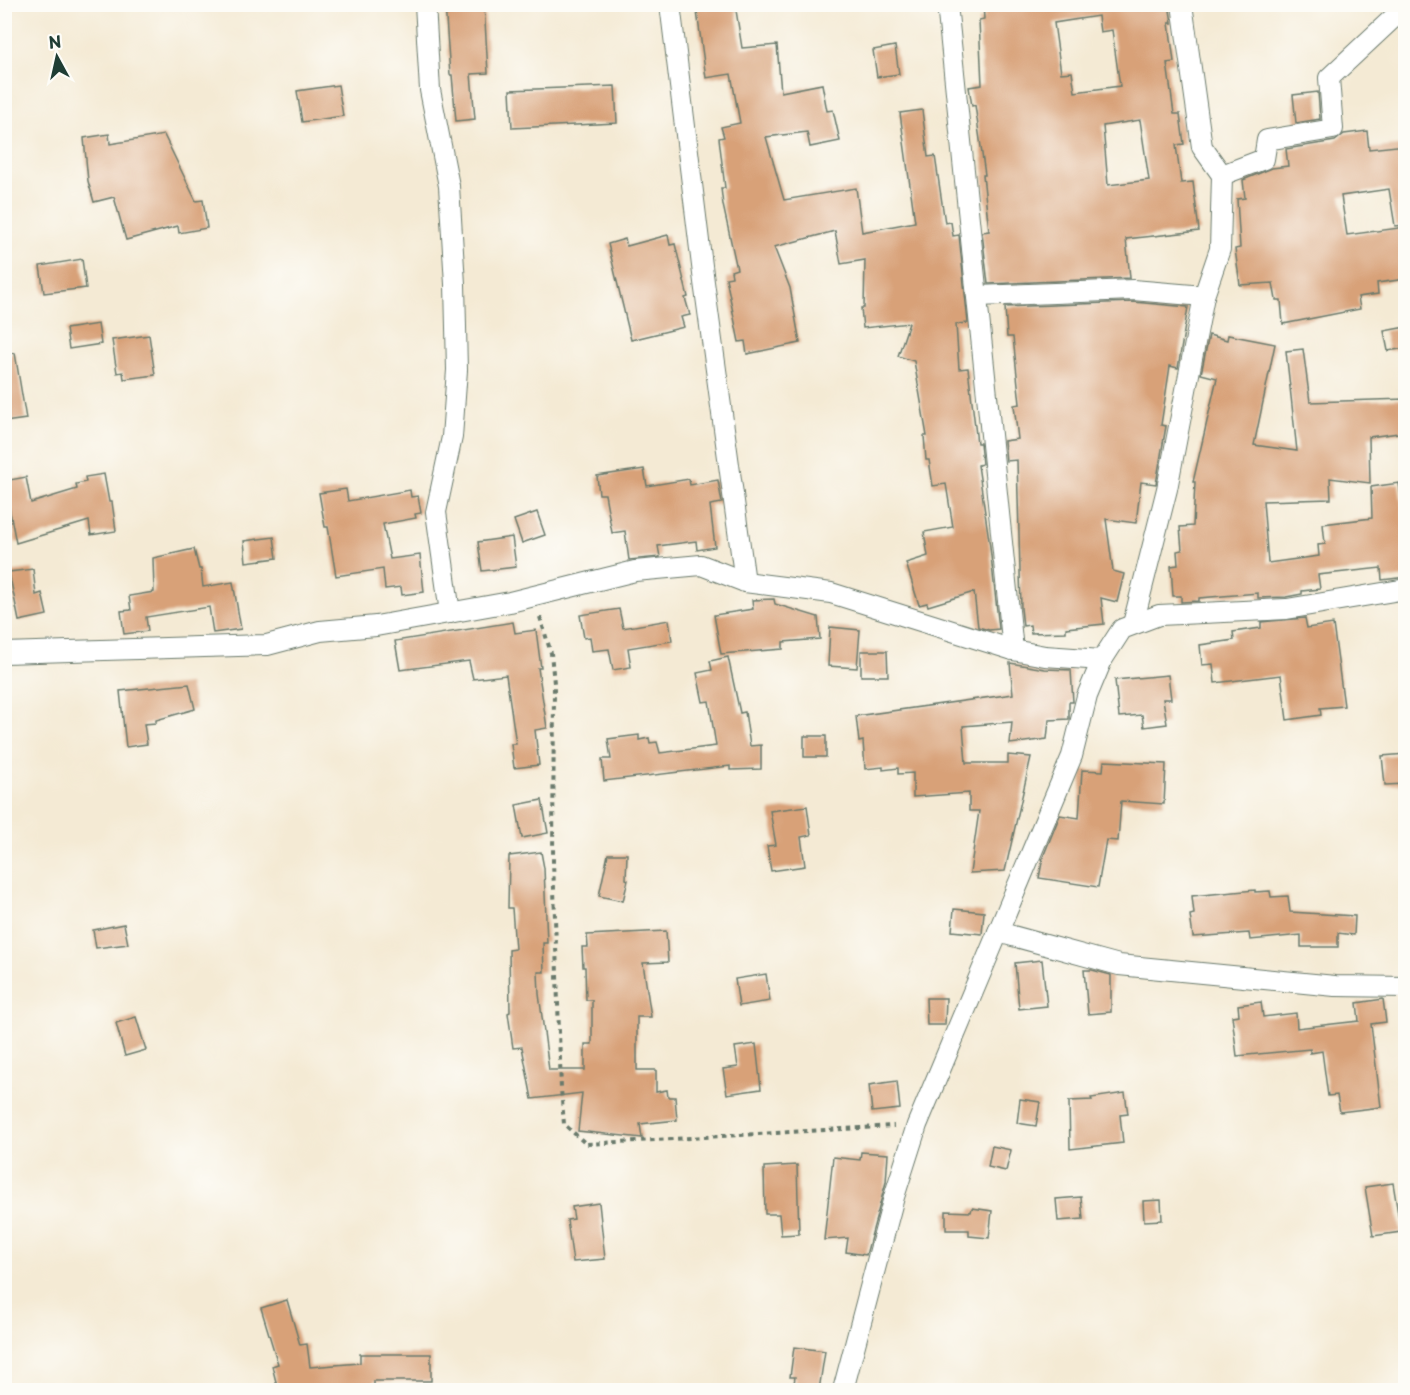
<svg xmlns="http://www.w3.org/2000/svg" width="1410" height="1395" font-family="'Playpen Sans',sans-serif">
<rect width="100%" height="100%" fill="#fdfcf7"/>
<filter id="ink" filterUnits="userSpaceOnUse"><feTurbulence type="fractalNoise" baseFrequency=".0167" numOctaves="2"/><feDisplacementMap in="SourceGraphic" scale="12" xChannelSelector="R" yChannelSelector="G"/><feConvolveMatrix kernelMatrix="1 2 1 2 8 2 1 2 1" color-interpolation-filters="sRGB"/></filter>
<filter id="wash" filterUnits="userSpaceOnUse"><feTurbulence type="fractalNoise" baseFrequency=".008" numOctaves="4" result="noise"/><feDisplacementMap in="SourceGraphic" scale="24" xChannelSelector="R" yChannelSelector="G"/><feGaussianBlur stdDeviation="1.35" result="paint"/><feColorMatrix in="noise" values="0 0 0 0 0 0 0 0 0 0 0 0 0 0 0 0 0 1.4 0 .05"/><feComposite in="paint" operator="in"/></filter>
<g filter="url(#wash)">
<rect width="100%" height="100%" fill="#f4ead4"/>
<g id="blocks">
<g fill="#d8a178" fill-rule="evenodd">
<path d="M 445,4 L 484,4 L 488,73 L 471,74 L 475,119 L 456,121 L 452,75 L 450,75 Z"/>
<path d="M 696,4 L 735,4 L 742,48 L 777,45 L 781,92 L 822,84 L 827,111 L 833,110 L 840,141 L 810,147 L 807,132 L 766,137 L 784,200 L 856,188 L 862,232 L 915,222 L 900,113 L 922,110 L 928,157 L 935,156 L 945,223 L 951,222 L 953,236 L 959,235 L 968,323 L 956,324 L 959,369 L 968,368 L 977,443 L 980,443 L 982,464 L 978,465 L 990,547 L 999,629 L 989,630 L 978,627 L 974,592 L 928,606 L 927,603 L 919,605 L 906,563 L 928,556 L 924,532 L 953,527 L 946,484 L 933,486 L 929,460 L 926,460 L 924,436 L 927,436 L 914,361 L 898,356 L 909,323 L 863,328 L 861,308 L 864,308 L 865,260 L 841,264 L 835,231 L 774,247 L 790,288 L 800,343 L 747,354 L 745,341 L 739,342 L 726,278 L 732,277 L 731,271 L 737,269 L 723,205 L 721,188 L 725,188 L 719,138 L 724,137 L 721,127 L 740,123 L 731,74 L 706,78 Z"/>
<path d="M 983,4 L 1169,4 L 1172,23 L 1169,23 L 1174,62 L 1167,63 L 1174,114 L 1180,114 L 1184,144 L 1176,145 L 1181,183 L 1193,182 L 1199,231 L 1126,239 L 1130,278 L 988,284 L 982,232 L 989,231 L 983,175 L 985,175 L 975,105 L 972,106 L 969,87 L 982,85 L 979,20 L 984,19 ZM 1098,16 L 1100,32 L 1112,30 L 1120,86 L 1075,92 L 1072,72 L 1061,73 L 1054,23 ZM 1140,120 L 1149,180 L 1108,185 L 1103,126 Z"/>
<path d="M 895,46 L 899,74 L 877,77 L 873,50 Z"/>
<path d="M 338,85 L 343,116 L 302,122 L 297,91 Z"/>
<path d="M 615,86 L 617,123 L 512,128 L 510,90 Z"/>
<path d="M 1318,92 L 1320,119 L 1296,123 L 1293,95 Z"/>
<path d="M 1367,131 L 1369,149 L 1406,145 L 1406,225 L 1395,226 L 1389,189 L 1341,196 L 1347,235 L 1406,227 L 1406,279 L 1377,283 L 1378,294 L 1358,297 L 1360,309 L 1283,324 L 1281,300 L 1276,300 L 1273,283 L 1240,285 L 1235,249 L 1240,248 L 1237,199 L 1245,198 L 1243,180 L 1272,168 L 1288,166 L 1286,149 L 1335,141 L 1344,134 Z"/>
<path d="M 109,134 L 110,144 L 164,135 L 196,201 L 203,200 L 207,228 L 179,233 L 178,226 L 126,240 L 114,197 L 94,202 L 88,181 L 84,138 Z"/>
<path d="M 668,235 L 670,245 L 675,244 L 688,297 L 685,298 L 690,315 L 681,317 L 684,327 L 631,340 L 608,244 L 625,239 L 627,246 Z"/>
<path d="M 82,259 L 86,288 L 44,293 L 40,266 Z"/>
<path d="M 1133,302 L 1188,307 L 1178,368 L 1170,366 L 1161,425 L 1166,426 L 1156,484 L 1141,482 L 1136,523 L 1106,519 L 1113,571 L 1124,574 L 1117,602 L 1101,598 L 1104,624 L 1066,628 L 1066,632 L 1031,633 L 1030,625 L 1023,626 L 1021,608 L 1017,460 L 1006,461 L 1004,441 L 1018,439 L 1014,405 L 1020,404 L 1013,337 L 1007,337 L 1005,307 Z"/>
<path d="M 98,324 L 101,344 L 69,349 L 66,329 Z"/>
<path d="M 1406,327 L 1406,348 L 1388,351 L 1384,331 Z"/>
<path d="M 149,335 L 155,375 L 124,379 L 123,372 L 117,373 L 112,340 Z"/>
<path d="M 1209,335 L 1227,340 L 1228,335 L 1275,344 L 1254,445 L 1297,451 L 1286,351 L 1303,349 L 1310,402 L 1406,399 L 1406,432 L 1369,437 L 1370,483 L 1330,478 L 1331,499 L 1263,501 L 1268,563 L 1319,556 L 1318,545 L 1325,544 L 1323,524 L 1372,518 L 1371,487 L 1399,483 L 1406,533 L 1406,577 L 1382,580 L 1381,568 L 1318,575 L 1320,589 L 1302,591 L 1302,594 L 1286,597 L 1258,598 L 1258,593 L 1199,598 L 1199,601 L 1181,602 L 1181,596 L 1173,596 L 1171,566 L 1178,565 L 1177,551 L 1182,550 L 1180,527 L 1193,526 L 1195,482 L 1193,482 L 1217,378 L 1201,374 Z"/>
<path d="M 15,353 L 26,419 L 5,422 L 5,354 Z"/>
<path d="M 644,469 L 647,486 L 689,479 L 690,485 L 718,480 L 722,503 L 710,505 L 715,547 L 697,550 L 696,541 L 658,546 L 660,557 L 629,560 L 625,531 L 612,533 L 605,494 L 599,494 L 597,476 Z"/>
<path d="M 104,474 L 109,502 L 112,502 L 116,531 L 91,535 L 89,521 L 16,543 L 4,481 L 26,477 L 31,503 L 77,489 L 76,484 L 86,482 L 85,477 Z"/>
<path d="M 346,489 L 348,501 L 410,490 L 411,497 L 418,496 L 421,513 L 415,514 L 416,518 L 383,524 L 390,559 L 420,555 L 424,592 L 402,595 L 401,587 L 385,589 L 383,569 L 336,576 L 328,527 L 325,527 L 319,493 Z"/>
<path d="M 537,512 L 545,535 L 522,543 L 514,520 Z"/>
<path d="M 274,537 L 277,558 L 246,562 L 244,541 Z"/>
<path d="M 512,537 L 516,567 L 482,571 L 478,542 Z"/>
<path d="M 194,549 L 199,569 L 201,569 L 203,587 L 233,582 L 241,629 L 213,633 L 209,607 L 146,617 L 148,631 L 124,634 L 121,611 L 131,610 L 129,596 L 154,592 L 153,558 Z"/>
<path d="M 33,569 L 36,595 L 42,593 L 47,615 L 19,621 L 9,572 Z"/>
<path d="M 774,599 L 775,604 L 818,617 L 820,639 L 783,642 L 783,649 L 721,654 L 714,615 L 753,609 L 752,600 Z"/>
<path d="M 619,609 L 623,628 L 669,620 L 672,641 L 628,648 L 631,667 L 613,670 L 609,649 L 592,651 L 590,637 L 584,638 L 580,615 Z"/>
<path d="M 1305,618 L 1307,628 L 1333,624 L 1344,706 L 1320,708 L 1321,715 L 1287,720 L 1281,675 L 1215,683 L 1213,664 L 1202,665 L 1200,645 L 1234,640 L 1233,632 L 1261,628 L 1261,622 Z"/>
<path d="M 513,622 L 515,633 L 536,630 L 541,668 L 538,668 L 547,728 L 535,730 L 539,765 L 514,768 L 511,744 L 516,744 L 506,675 L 473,679 L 469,661 L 400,670 L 395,641 Z"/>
<path d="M 830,627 L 860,630 L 857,668 L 828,666 Z"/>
<path d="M 861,651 L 887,651 L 888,676 L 861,676 Z"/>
<path d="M 728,657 L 740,713 L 745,712 L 750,746 L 761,745 L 761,769 L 730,770 L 730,766 L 604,781 L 602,759 L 611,759 L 608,739 L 639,735 L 639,740 L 649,738 L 650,743 L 657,742 L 660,753 L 716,746 L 709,701 L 703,702 L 697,673 L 712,670 L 710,661 Z"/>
<path d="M 1010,663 L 1045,669 L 1071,670 L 1073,702 L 1069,702 L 1069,719 L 1049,720 L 1047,739 L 1010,744 L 1012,722 L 963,726 L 966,763 L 1008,763 L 1008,755 L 1031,757 L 1005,871 L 970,873 L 979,811 L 969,811 L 969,793 L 913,797 L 913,773 L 898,774 L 898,768 L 883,770 L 883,767 L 865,769 L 863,741 L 859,742 L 856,716 L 1013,694 Z"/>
<path d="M 1168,675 L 1171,699 L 1163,699 L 1167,724 L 1144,727 L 1142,715 L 1119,717 L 1115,680 Z"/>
<path d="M 189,684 L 195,709 L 156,720 L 156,723 L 144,724 L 147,744 L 126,747 L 120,691 Z"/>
<rect x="804" y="736" width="22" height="21"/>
<path d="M 1406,754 L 1406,784 L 1385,785 L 1382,756 Z"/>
<path d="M 1104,761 L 1166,764 L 1164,804 L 1121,801 L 1118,841 L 1106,840 L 1098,887 L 1039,878 L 1043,857 L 1060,815 L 1079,818 L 1082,770 L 1103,771 Z"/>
<path d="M 542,800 L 548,833 L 522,838 L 516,805 Z"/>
<path d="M 807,806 L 811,835 L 801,837 L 805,866 L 771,871 L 767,846 L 776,845 L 770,811 Z"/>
<path d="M 541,852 L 544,868 L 547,943 L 543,943 L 544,972 L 538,972 L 539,994 L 549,1070 L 585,1070 L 585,1044 L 592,1044 L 592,1000 L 586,1000 L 585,967 L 583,967 L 582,947 L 588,947 L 587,935 L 666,931 L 668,962 L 643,963 L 651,1017 L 637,1017 L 637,1070 L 656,1070 L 656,1092 L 667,1090 L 668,1097 L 675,1097 L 677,1120 L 640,1124 L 642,1138 L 578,1131 L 582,1093 L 532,1099 L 522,1047 L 513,1048 L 508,1013 L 510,1012 L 509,950 L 515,949 L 512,908 L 508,908 L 509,856 Z"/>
<path d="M 608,854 L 627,854 L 626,879 L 628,880 L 623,901 L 599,896 Z"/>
<path d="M 1255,890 L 1255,892 L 1270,891 L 1271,897 L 1288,896 L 1290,912 L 1355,916 L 1354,935 L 1338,933 L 1338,947 L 1301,947 L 1301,935 L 1250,940 L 1249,933 L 1193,937 L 1190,915 L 1194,914 L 1192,896 Z"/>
<path d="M 954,909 L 984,912 L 982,934 L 952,931 Z"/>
<path d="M 124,924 L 128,944 L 96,948 L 93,930 Z"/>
<path d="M 1042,960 L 1047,1006 L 1019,1009 L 1015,963 Z"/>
<path d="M 1084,970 L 1092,970 L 1111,975 L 1111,1012 L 1088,1014 Z"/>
<path d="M 766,974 L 770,1001 L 739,1006 L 735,979 Z"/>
<path d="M 926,998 L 946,998 L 945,1025 L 927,1025 Z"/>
<path d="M 1383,999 L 1386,1022 L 1371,1024 L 1381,1107 L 1340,1112 L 1337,1095 L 1328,1096 L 1322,1051 L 1310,1053 L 1310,1049 L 1237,1056 L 1232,1016 L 1239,1015 L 1238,1005 L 1261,1002 L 1263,1017 L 1296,1013 L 1297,1028 L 1359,1021 L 1357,1003 Z"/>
<path d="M 136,1017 L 146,1050 L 125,1056 L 116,1023 Z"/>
<path d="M 756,1044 L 761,1089 L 727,1094 L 723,1069 L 738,1067 L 735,1047 Z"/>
<path d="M 897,1081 L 900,1109 L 872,1112 L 869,1085 Z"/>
<path d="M 1125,1093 L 1128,1114 L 1120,1115 L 1123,1143 L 1070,1149 L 1069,1101 L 1092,1100 L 1091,1098 Z"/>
<path d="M 1020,1099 L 1040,1102 L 1036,1126 L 1017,1123 Z"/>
<path d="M 992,1146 L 1011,1150 L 1006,1171 L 988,1167 Z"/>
<path d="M 861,1152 L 888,1154 L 886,1182 L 866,1255 L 846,1252 L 848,1238 L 824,1240 L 833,1157 L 860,1160 Z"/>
<path d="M 797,1165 L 799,1234 L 781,1235 L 779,1214 L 765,1214 L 764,1167 Z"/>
<path d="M 1393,1183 L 1401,1232 L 1373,1236 L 1365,1187 Z"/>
<path d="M 1081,1197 L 1083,1219 L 1058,1221 L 1056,1199 Z"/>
<path d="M 1161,1200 L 1162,1220 L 1144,1221 L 1143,1201 Z"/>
<path d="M 599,1203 L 605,1259 L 573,1262 L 567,1220 L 574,1219 L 572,1207 Z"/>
<path d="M 972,1208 L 992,1211 L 989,1238 L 969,1236 L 969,1230 L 946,1230 L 946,1211 L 971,1212 Z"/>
<path d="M 287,1300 L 300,1345 L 307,1344 L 310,1367 L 360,1363 L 360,1354 L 431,1354 L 431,1381 L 374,1381 L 374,1386 L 328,1390 L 278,1390 L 272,1366 L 278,1364 L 261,1308 Z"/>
<path d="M 794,1347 L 825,1351 L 819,1390 L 793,1390 L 795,1377 L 790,1377 Z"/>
</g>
</g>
</g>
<g filter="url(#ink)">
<use href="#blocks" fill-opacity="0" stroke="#6a7a6c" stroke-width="1.5"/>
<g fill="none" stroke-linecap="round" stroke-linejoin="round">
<g stroke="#6a7a6c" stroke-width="22">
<g id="street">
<path d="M 425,4 L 430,90 L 449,186 L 455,284 L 457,370 L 452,437 L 436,512 L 450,613"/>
<path d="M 670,4 L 704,282 L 745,582"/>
<path d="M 947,4 L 1013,650"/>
<path d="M 1222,175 L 1264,159 L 1267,140 L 1333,129 L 1329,78 L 1406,6"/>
<path d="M 977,296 L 1133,290 L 1204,296 L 1220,249 L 1222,175 L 1202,147 L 1182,4"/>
<path d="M 1133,624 L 1167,489 L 1204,296"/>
<path d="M 4,653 L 267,645 L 320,631 L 376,626 L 510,602 L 635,571 L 701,565 L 745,582 L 831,593 L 1013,650 L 1045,656 L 1102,660"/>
<path d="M 998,932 L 1119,965 L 1335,986 L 1406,987"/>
<path d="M 843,1390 L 894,1197 L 917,1125 L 1072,756 L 1087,696 L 1102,660 L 1122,629 L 1159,615 L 1287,609 L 1406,589"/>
</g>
</g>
<path stroke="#6a7a6c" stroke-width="4" stroke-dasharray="4.5 4.5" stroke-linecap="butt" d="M 540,617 L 551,653 L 554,683 L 553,861 L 561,1089 L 564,1124 L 586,1144 L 894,1126"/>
<use href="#street" stroke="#fff" stroke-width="20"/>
</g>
</g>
<rect width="1410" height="1395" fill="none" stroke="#fdfcf7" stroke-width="24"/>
<g transform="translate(57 57) rotate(352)" stroke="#fdfcf7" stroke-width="4.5" paint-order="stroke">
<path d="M0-4.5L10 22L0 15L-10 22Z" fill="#1f3d34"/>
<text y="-9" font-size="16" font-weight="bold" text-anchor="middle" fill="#1f3d34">N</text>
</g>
</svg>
